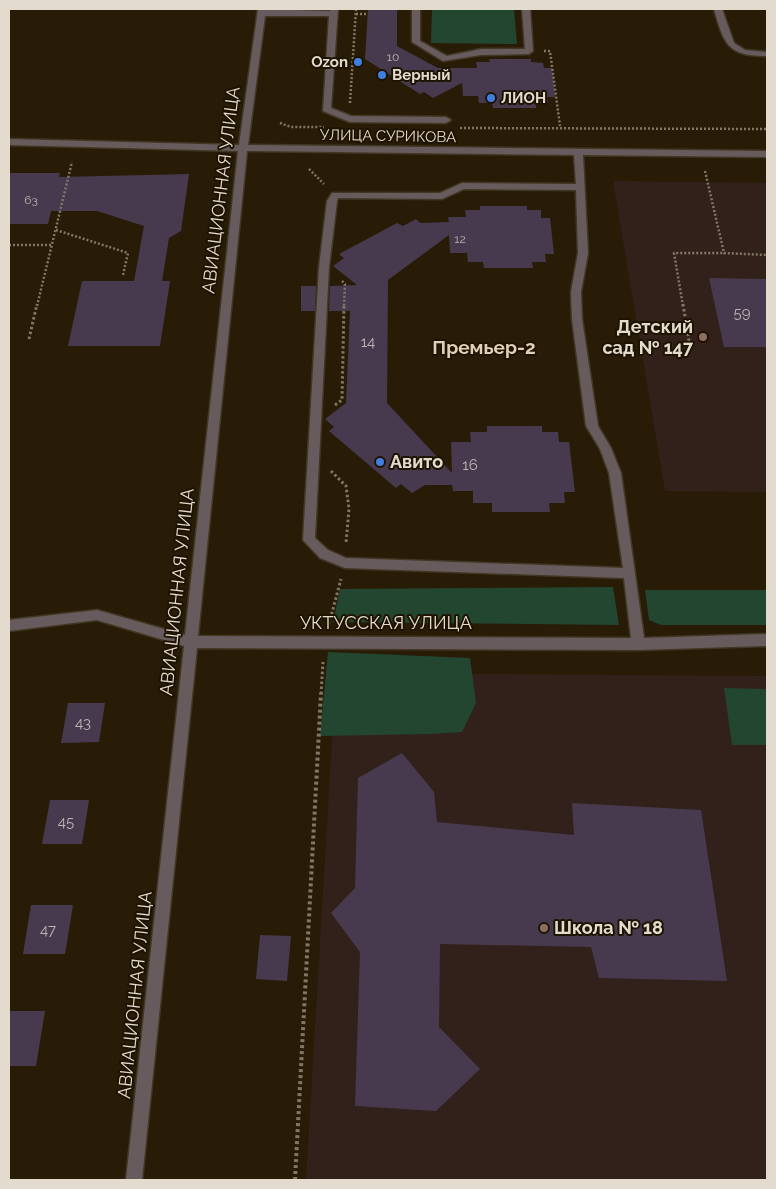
<svg xmlns="http://www.w3.org/2000/svg" width="776" height="1189" font-family="Raleway,sans-serif">
<rect width="100%" height="100%" fill="#281c07"/>
<g fill="#32211a">
<path d="M 613,181 L 767,183 L 767,492 L 665,491 Z"/>
<path d="M 336,673 L 767,676 L 767,1180 L 306,1180 Z"/>
</g>
<g fill="#234631">
<path d="M 432,9 L 514,9 L 517,44 L 431,43 Z"/>
<path d="M 613,587 L 619,625 L 333,622 L 340,589 Z"/>
<path d="M 645,590 L 767,590 L 767,625 L 661,625 L 649,620 Z"/>
<path d="M 328,652 L 470,658 L 476,703 L 462,732 L 428,734 L 320,736 Z"/>
<path d="M 724,688 L 767,689 L 767,745 L 732,745 Z"/>
</g>
<g fill="#473a4e">
<path d="M 368,9 L 397,9 L 397,46 L 438,68 L 477,68 L 476,62 L 490,62 L 489,59 L 531,59 L 531,62 L 543,63 L 544,68 L 552,68 L 555,97 L 547,97 L 548,103 L 536,103 L 536,108 L 493,108 L 492,103 L 479,103 L 478,96 L 463,96 L 462,83 L 433,98 L 424,92 L 420,94 L 365,59 Z"/>
<path d="M 9,173 L 60,173 L 59,177 L 189,174 L 181,231 L 169,238 L 162,281 L 170,281 L 160,346 L 68,346 L 82,281 L 134,281 L 144,226 L 97,211 L 51,211 L 48,224 L 9,224 Z"/>
<path d="M 480,206 L 527,206 L 527,210 L 541,210 L 541,218 L 550,218 L 554,254 L 545,254 L 546,262 L 532,262 L 533,268 L 484,268 L 483,262 L 468,262 L 467,253 L 450,253 L 449,235 L 388,280 L 387,403 L 452,473 L 451,442 L 471,442 L 470,432 L 487,432 L 487,426 L 542,426 L 542,432 L 558,432 L 559,442 L 569,442 L 575,492 L 564,492 L 565,503 L 549,503 L 550,512 L 492,512 L 492,503 L 473,503 L 473,491 L 453,491 L 452,485 L 425,485 L 412,493 L 401,484 L 396,488 L 329,431 L 334,427 L 325,419 L 346,403 L 350,311 L 329,311 L 330,286 L 357,285 L 333,266 L 344,258 L 339,254 L 397,223 L 403,226 L 416,219 L 420,223 L 449,222 L 448,217 L 466,217 L 465,210 L 480,210 Z"/>
<path d="M 709,278 L 767,279 L 767,347 L 724,347 Z"/>
<path d="M 301,286 L 316,286 L 315,311 L 301,311 Z"/>
<path d="M 68,703 L 105,703 L 99,742 L 61,743 Z"/>
<path d="M 402,753 L 434,792 L 437,822 L 574,835 L 572,803 L 701,810 L 727,981 L 599,978 L 591,947 L 440,944 L 439,1027 L 480,1069 L 436,1111 L 355,1106 L 360,952 L 331,913 L 355,888 L 358,778 Z"/>
<path d="M 50,800 L 89,800 L 82,844 L 42,844 Z"/>
<path d="M 31,905 L 73,905 L 65,954 L 23,954 Z"/>
<path d="M 260,935 L 291,936 L 287,981 L 256,979 Z"/>
<path d="M 9,1011 L 45,1011 L 36,1066 L 9,1066 Z"/>
</g>
<g fill="none" stroke-linecap="round" stroke-linejoin="round">
<g stroke="#423723" stroke-width="3">
<g id="minor">
<path d="M 258,9 L 330,11 L 330,9 L 338,9 L 331,108 L 351,116 L 446,117 L 451,120 L 446,123 L 350,122 L 323,111 L 329,16 L 265,16 L 248,145 L 767,151 L 767,157 L 583,155 L 588,253 L 581,292 L 582,319 L 598,426 L 611,448 L 621,473 L 644,638 L 767,634 L 767,646 L 638,650 L 197,648 L 142,1180 L 126,1180 L 184,646 L 97,620 L 9,631 L 9,620 L 97,610 L 185,635 L 238,151 L 9,145 L 9,139 L 239,145 ZM 247,151 L 574,155 L 576,184 L 462,183 L 440,193 L 332,193 L 327,201 L 319,267 L 303,540 L 320,558 L 345,568 L 624,578 L 631,638 L 198,636 ZM 464,189 L 576,190 L 578,253 L 571,292 L 572,319 L 586,426 L 600,449 L 609,473 L 623,568 L 346,558 L 328,550 L 315,538 L 329,267 L 337,201 L 338,198 L 442,199 Z"/>
<path d="M 412,9 L 420,9 L 420,41 L 447,56 L 481,49 L 525,49 L 522,9 L 530,9 L 533,51 L 529,54 L 481,55 L 443,61 L 412,42 Z"/>
<path d="M 714,9 L 722,9 L 734,43 L 745,50 L 767,52 L 767,56 C 728,56 724,45 714,9 Z"/>
</g>
</g>
<g stroke="#817766" stroke-width="2.5" stroke-dasharray="2 2" stroke-linecap="butt">
<path d="M 356,14 L 367,14"/>
<path d="M 544,51 L 550,51 L 560,126"/>
<path d="M 350,103 L 356,9"/>
<path d="M 280,123 L 291,127 L 324,127"/>
<path d="M 460,128 L 767,129"/>
<path d="M 309,169 L 324,184"/>
<path d="M 705,171 L 724,253 L 767,255"/>
<path d="M 56,230 L 128,253 L 123,275"/>
<path d="M 9,245 L 52,245"/>
<path d="M 342,281 L 345,284 L 344,306"/>
<path d="M 37,306 L 72,162"/>
<path d="M 683,306 L 674,253 L 724,253"/>
</g>
<g stroke="#817766" stroke-width="3" stroke-dasharray="2.5 2.5" stroke-linecap="butt">
<path d="M 683,304 L 689,341"/>
<path d="M 29,339 L 37,304"/>
<path d="M 335,405 L 342,400 L 344,304"/>
<path d="M 331,471 L 346,486 L 349,509 L 346,543"/>
<path d="M 329,624 L 341,579"/>
<path d="M 321,694 L 323,662"/>
</g>
<path stroke="#817766" stroke-width="4" stroke-dasharray="3 3" stroke-linecap="butt" d="M 295,1180 L 321,693"/>
<use href="#minor" fill="#675b5e" fill-rule="evenodd"/>
</g>
<g fill="#3f7fe0" stroke="#1e1301" stroke-width="2">
<circle cx="358" cy="62" r="5"/>
<circle cx="382" cy="75" r="5"/>
<circle cx="491" cy="98" r="5"/>
<circle cx="380" cy="462" r="5"/>
</g>
<g fill="#8d6e63" stroke="#1e1301" stroke-width="2">
<circle cx="703" cy="337" r="5"/>
<circle cx="544" cy="928" r="5"/>
</g>
<g text-anchor="middle" stroke-width="4" stroke-linejoin="round" paint-order="stroke">
<g font-size="12" fill="#bdb3af">
<text x="393" y="61">10</text>
<text x="31" y="204">63</text>
<text x="460" y="243">12</text>
</g>
<g font-size="15" font-weight="bold" fill="#e4dbcf" stroke="#1e1301" text-anchor="start">
<text x="348" y="67" text-anchor="end">Ozon</text>
<text x="392" y="80">Верный</text>
<text x="501" y="103">ЛИОН</text>
</g>
<g font-size="15" fill="#e4dbcf" stroke="#1e1301">
<text transform="translate(388 136) rotate(1)" y="5">УЛИЦА СУРИКОВА</text>
</g>
<g font-size="15" fill="#bdb3af">
<text x="742" y="318">59</text>
<text x="368" y="347">14</text>
<text x="470" y="470">16</text>
<text x="83" y="728">43</text>
<text x="66" y="827">45</text>
<text x="48" y="935">47</text>
</g>
<g font-size="18" fill="#e4dbcf" stroke="#1e1301">
<text transform="translate(221 190) rotate(-83)" y="6">АВИАЦИОННАЯ УЛИЦА</text>
<text transform="translate(177 592) rotate(-84)" y="6">АВИАЦИОННАЯ УЛИЦА</text>
<text x="386" y="629">УКТУССКАЯ УЛИЦА</text>
<text transform="translate(135 995) rotate(-84)" y="6">АВИАЦИОННАЯ УЛИЦА</text>
</g>
<g font-size="18" font-weight="bold" fill="#e4dbcf" stroke="#1e1301" text-anchor="start">
<text x="693" y="333" text-anchor="end">Детский<tspan x="693" dy="21">сад № 147</tspan></text>
<text x="390" y="468">Авито</text>
<text x="554" y="934">Школа № 18</text>
</g>
<g font-size="19" font-weight="bold" fill="#e0d0b7" stroke="#1e1301">
<text x="484" y="354">Премьер-2</text>
</g>
</g>
<rect width="776" height="1189" fill="none" stroke="#e4dbcf" stroke-width="20"/>
</svg>
